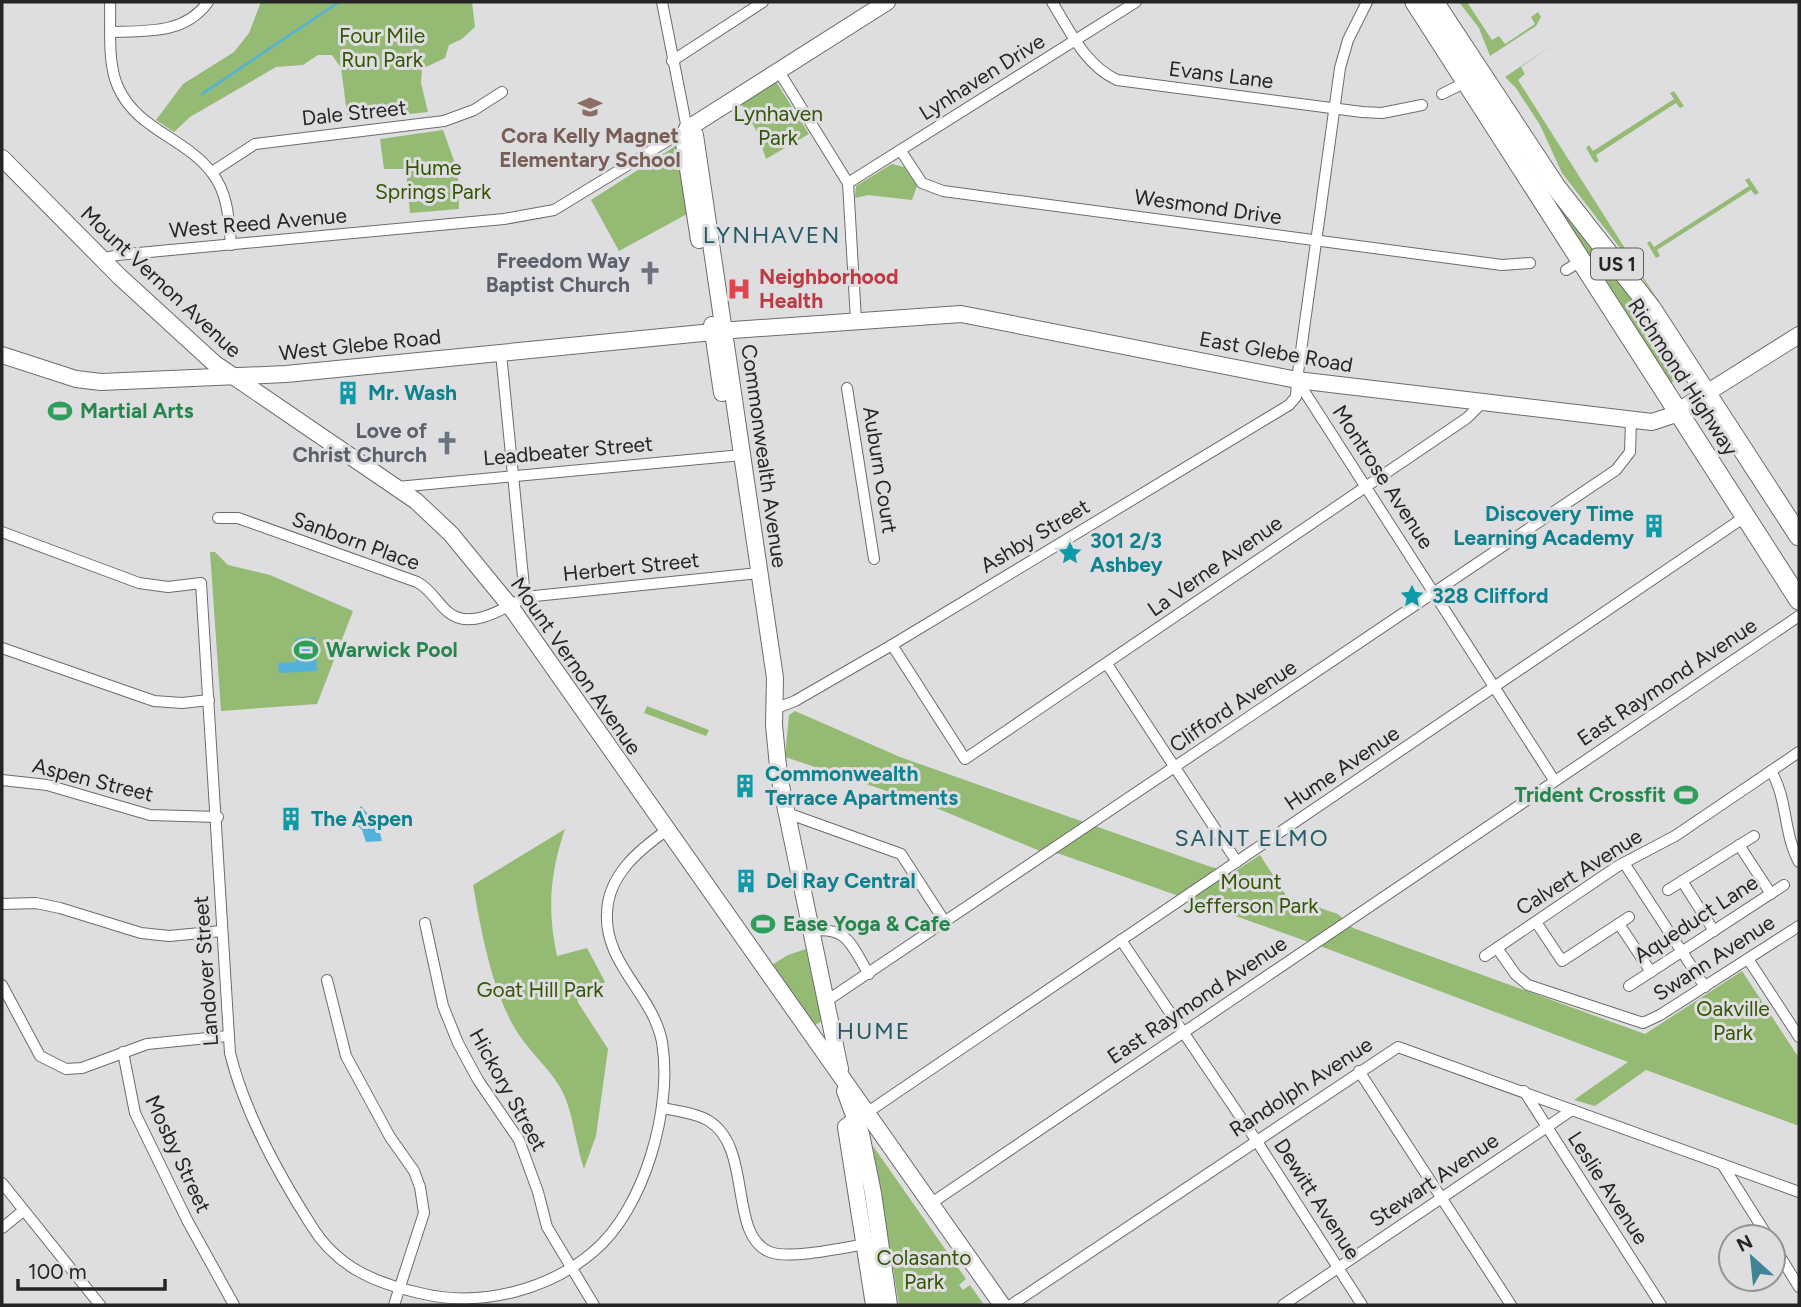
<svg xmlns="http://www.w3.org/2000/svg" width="1801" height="1307" font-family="Figtree,sans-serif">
<rect width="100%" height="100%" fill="#dedee0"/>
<g fill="#95ba73">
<path d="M 261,2 L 472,2 L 475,27 L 462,39 L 449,45 L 445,58 L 422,69 L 421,83 L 428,112 L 348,121 L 341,68 L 332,55 L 318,55 L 303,65 L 276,67 L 190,117 L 174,132 L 156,120 L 183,84 L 234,52 L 249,33 Z"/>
<path d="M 1459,2 L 1467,2 L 1492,40 L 1499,36 L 1505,44 L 1535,24 L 1531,17 L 1538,12 L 1541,17 L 1536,26 L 1490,56 L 1479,28 Z"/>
<path d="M 1554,44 L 1521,67 L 1525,74 L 1518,80 L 1675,327 L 1637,270 L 1562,173 L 1540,125 L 1516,88 L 1505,77 Z"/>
<path d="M 775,80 L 809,134 L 766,159 L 757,132 L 741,103 Z"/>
<path d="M 1674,91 L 1684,106 L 1680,108 L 1676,103 L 1596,155 L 1599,161 L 1595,163 L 1586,148 L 1589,145 L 1593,151 L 1674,99 L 1670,93 Z"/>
<path d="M 1494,114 L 1687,372 L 1671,383 L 1613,291 L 1601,282 Z"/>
<path d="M 443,130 L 458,172 L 459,209 L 410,213 L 406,169 L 384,169 L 380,139 Z"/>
<path d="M 677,145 L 687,214 L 619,251 L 591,200 Z"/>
<path d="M 892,164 L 904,167 L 917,186 L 912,200 L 868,195 L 855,198 L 856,186 Z"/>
<path d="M 1749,178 L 1759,193 L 1755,195 L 1751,190 L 1657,250 L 1660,256 L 1656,258 L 1647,243 L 1650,241 L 1654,247 L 1749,186 L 1745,180 Z"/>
<path d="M 210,552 L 215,552 L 228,565 L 270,575 L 353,611 L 317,704 L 221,711 Z"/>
<path d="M 647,706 L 709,730 L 706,736 L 644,713 Z"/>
<path d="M 795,711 L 900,757 L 1211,867 L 1234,872 L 1260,855 L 1287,897 L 1338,914 L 1353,928 L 1645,1034 L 1742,971 L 1799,1058 L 1799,1126 L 1646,1070 L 1595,1106 L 1574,1100 L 1628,1062 L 1320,946 L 1060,854 L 1040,851 L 929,805 L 785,757 L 789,715 Z"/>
<path d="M 565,829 C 550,873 547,910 557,956 L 587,948 L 605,982 L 577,1001 L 608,1049 L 596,1136 L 584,1169 C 576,1145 574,1120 565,1097 C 554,1071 528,1052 514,1027 C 490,983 482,934 473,885 Z"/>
<path d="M 806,949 L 822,1021 L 812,1027 L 770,966 L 788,955 Z"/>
<path d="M 873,1146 L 966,1279 L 959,1285 L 963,1290 L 970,1285 L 984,1305 L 899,1305 Z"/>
</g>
<g fill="#53b2d9">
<path d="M 315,637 L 317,671 L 279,673 L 278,663 L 296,662 L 295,638 Z"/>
<path d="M 361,806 L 378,825 L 382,841 L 366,842 L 362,830 L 352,820 Z"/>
</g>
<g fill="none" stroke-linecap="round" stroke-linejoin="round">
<path stroke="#53b2d9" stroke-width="2.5" d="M 202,94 L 339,2"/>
<g stroke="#6c6c6d" stroke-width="12">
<g id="street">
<path d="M 110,2 C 111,29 107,62 118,87 C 137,130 186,138 212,173 C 228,193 229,220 231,245"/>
<path d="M 1052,2 C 1070,31 1085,65 1117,80 L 1362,112 L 1382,113 L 1422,105"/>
<path d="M 1367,2 L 1348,40 L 1340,68 L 1297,380 L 1554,780"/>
<path d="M 111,32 C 148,31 185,34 208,2"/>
<path d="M 672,61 L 763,2"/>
<path d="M 778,70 L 848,183 L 856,320"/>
<path d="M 1442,94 L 1468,81"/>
<path d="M 901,151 L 922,183 L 943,191 L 1502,265 L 1530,263"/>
<path d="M 212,172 L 255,144 L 444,121 L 474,110 L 502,92"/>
<path d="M 848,183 L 1136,2"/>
<path d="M 102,259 L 117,255 L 504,219 L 554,210 L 687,129 L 662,2"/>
<path d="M 1566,270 L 1581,261"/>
<path d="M 501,353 L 525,597"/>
<path d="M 847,388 L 874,559"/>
<path d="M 397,487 L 742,455"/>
<path d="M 218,518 L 238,518 L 417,582 C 432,590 436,602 448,612 C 470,631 505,608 525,597 L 759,573"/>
<path d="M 2,532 L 139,583 L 168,587 L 201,583 L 230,1053 C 244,1110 279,1175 311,1225 C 337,1268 377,1284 424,1294 C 482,1307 548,1290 593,1252 C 645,1209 673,1106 662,1042 C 653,994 604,964 607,913 C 608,875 639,850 667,830"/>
<path d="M 892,645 L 965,759 L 1467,418 L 1483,402"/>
<path d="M 2,648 L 154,701 L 182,703 L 209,700"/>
<path d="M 1107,664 L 1237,862"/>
<path d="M 774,709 L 795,701 L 892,645 L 1289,405 L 1296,397 L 1297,380"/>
<path d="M 1771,771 C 1788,799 1783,833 1799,862"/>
<path d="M 2,780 L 47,785 L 150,815 L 218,817"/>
<path d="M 787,813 L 901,854 L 945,922"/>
<path d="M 1739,845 L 1771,894"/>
<path d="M 1624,863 L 1705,987"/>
<path d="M 1682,881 L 1714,931"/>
<path d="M 1668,890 L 1754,836"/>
<path d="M 2,904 L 36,903 L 60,908 L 141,933 L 169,936 L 222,931"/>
<path d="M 1536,922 L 1562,961 L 1629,917"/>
<path d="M 425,923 L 443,1006 L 458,1043 L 478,1080 L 519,1140 L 538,1192 L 547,1227 L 594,1305"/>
<path d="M 1619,924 L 1651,972"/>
<path d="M 811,931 C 849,926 851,946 869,974"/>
<path d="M 1121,940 L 1256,1140 L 1362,1305"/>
<path d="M 1497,948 L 1516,975 L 1528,985 L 1643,1023 L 1660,1015 L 1799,926"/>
<path d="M 1485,956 L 1618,866 L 1675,836 L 1799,752"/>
<path d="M 1748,959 L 1799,1037"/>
<path d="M 327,980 L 346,1056 L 390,1137 L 414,1171 L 420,1187 L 424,1213 L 394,1305"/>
<path d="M 2,985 L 40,1056 L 66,1069 L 82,1068 L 147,1044 L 228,1036"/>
<path d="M 1629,986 L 1784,885"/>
<path d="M 825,1002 L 1616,470 L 1630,452 L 1631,420"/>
<path d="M 123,1052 L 135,1113 L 187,1220 L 234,1305"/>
<path d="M 1359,1071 L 1511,1305"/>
<path d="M 1524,1091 L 1661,1305"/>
<path d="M 662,1108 C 677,1111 696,1113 709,1121 C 753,1148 728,1236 770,1252 C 791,1260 847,1247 871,1243"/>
<path d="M 862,1116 L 1746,516"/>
<path d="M 1722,1164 L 1768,1237"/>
<path d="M 2,1183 L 100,1305"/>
<path d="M 930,1204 L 1799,616"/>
<path d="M 2,1228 L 23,1211"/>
<path d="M 1773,1245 L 1799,1287"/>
<path d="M 1011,1305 L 1398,1047 L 1799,1192"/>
<path d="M 1283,1305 L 1572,1110"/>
</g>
</g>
<g stroke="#6c6c6d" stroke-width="18">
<g id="secondary">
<path d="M 687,129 L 695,135 L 775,678 L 774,725 L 779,776 L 840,1069"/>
<path d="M 687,129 L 684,143 L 699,240"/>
<path d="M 687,129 L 887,2"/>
<path d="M 2,158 L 120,277 L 214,363 L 416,501 L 451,534 L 510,606 L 1002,1305"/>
<path d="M 712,325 L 722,393"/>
<path d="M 2,355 L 76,379 L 101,382 L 286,374 L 733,330 L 961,314 L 1297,380 L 1652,422 L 1670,416 L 1799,335"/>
<path d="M 845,1091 L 861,1134 L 873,1193 L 889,1305"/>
<path d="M 854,1121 L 846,1127 L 874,1305"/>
</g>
</g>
<g stroke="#6c6c6d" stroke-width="21">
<g id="highway">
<path d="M 1415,2 L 1799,600"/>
<path d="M 1434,2 L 1556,187 L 1651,308 L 1799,536"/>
</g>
</g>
<use href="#street" stroke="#fff" stroke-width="10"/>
<use href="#secondary" stroke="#fff" stroke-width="16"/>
<use href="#highway" stroke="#fff" stroke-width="19"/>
</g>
<defs>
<g id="school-bare" transform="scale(1.89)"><path d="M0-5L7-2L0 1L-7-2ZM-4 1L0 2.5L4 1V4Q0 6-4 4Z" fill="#8d6e63" stroke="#dedee0" stroke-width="2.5" paint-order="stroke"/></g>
<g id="church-bare" transform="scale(1.89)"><path d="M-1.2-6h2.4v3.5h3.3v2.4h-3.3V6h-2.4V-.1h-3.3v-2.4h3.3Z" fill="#6b7280" stroke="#dedee0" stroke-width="2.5" paint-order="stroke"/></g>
<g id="hospital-bare" transform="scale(1.89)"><path d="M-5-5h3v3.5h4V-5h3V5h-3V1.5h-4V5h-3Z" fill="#e0444e" stroke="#dedee0" stroke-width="2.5" paint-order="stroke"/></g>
<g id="building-bare" transform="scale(1.89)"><path d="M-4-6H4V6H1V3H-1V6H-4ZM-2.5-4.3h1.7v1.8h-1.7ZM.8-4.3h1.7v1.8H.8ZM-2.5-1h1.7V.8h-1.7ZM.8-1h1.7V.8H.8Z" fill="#0f9aa8" stroke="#dedee0" stroke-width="2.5" paint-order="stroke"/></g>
<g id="stadium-bare" transform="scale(1.89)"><path d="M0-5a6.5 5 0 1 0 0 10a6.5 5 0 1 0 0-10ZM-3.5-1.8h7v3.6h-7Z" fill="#2e9e5b" stroke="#dedee0" stroke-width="2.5" paint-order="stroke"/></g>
<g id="sight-bare" transform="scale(1.89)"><path d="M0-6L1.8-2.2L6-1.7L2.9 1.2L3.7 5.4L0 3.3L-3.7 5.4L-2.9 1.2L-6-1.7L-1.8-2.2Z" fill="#0f9aa8" stroke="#dedee0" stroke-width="2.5" paint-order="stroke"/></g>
</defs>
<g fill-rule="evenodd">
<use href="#school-bare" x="590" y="107"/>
<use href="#church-bare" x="650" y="273"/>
<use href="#hospital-bare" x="739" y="289"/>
<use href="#building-bare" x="348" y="393"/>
<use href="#stadium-bare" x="60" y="411"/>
<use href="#church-bare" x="447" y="443"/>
<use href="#building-bare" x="1654" y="526"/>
<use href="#sight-bare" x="1070" y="553"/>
<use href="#sight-bare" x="1412" y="596"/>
<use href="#stadium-bare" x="306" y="650"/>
<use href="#building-bare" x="745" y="786"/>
<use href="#stadium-bare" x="1686" y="795"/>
<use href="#building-bare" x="291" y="819"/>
<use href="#building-bare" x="746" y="881"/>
<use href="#stadium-bare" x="763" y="924"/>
</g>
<g text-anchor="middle" stroke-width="6" stroke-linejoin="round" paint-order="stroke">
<rect fill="#dedee0" stroke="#5c5c5d" stroke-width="2" x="1591" y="248.5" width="52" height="31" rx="5"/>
<g font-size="19" font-weight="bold" fill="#252525">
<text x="1617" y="271">US 1</text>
</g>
<g font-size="21" fill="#345504" stroke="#dedee0">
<text x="382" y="43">Four Mile<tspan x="382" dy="24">Run Park</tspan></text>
<text x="778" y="121">Lynhaven<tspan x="778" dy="24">Park</tspan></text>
<text x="433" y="175">Hume<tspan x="433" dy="24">Springs Park</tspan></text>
<text x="1251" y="889">Mount<tspan x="1251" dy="24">Jefferson Park</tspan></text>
<text x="540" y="997">Goat Hill Park</text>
<text x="1733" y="1016">Oakville<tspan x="1733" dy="24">Park</tspan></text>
<text x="924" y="1265">Colasanto<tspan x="924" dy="24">Park</tspan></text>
</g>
<g font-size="21" fill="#252525" stroke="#dedee0">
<text transform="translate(1221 75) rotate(7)" y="7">Evans Lane</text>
<text transform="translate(982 77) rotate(-32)" y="7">Lynhaven Drive</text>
<text transform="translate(354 113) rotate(-6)" y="7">Dale Street</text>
<text transform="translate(1208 207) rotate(8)" y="7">Wesmond Drive</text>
<text transform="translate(258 223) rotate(-5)" y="7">West Reed Avenue</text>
<text transform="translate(161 282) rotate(43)" y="7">Mount Vernon Avenue</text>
<text transform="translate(360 345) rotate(-6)" y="7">West Glebe Road</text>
<text transform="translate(1276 352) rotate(10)" y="7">East Glebe Road</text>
<text transform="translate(1683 377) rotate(57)" y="7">Richmond Highway</text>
<text transform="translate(568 451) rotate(-5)" y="7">Leadbeater Street</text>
<text transform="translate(764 456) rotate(82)" y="7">Commonwealth Avenue</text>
<text transform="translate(880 470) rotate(81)" y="7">Auburn Court</text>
<text transform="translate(1383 477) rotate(57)" y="7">Montrose Avenue</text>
<text transform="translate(1035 536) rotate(-31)" y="7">Ashby Street</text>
<text transform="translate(356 541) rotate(20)" y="7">Sanborn Place</text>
<text transform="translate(1215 566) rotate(-35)" y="7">La Verne Avenue</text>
<text transform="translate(631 567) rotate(-6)" y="7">Herbert Street</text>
<text transform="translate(576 666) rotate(55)" y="7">Mount Vernon Avenue</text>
<text transform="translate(1667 682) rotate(-34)" y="7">East Raymond Avenue</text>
<text transform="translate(1233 706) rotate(-34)" y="7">Clifford Avenue</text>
<text transform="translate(1342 768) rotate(-34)" y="7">Hume Avenue</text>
<text transform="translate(93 780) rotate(14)" y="7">Aspen Street</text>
<text transform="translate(1579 872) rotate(-32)" y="7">Calvert Avenue</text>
<text transform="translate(1696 919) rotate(-33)" y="7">Aqueduct Lane</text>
<text transform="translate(1714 958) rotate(-33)" y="7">Swann Avenue</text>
<text transform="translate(206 971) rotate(-94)" y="7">Landover Street</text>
<text transform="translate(1197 1000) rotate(-34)" y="7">East Raymond Avenue</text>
<text transform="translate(1301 1087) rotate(-33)" y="7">Randolph Avenue</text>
<text transform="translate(508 1090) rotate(61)" y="7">Hickory Street</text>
<text transform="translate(178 1154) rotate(65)" y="7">Mosby Street</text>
<text transform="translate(1434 1180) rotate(-34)" y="7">Stewart Avenue</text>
<text transform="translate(1608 1188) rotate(57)" y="7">Leslie Avenue</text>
<text transform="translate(1317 1199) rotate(57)" y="7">Dewitt Avenue</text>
</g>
<g font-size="21" font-weight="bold" fill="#785e54" stroke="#dedee0">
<text x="590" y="143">Cora Kelly Magnet<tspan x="590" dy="24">Elementary School</tspan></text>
</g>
<g font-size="21" font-weight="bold" fill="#5b616d" stroke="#dedee0" text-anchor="end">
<text x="630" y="268">Freedom Way<tspan x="630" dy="24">Baptist Church</tspan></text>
<text x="427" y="438">Love of<tspan x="427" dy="24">Christ Church</tspan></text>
</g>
<g font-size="21" font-weight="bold" fill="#be3a42" stroke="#dedee0" text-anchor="start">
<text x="759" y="284">Neighborhood<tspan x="759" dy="24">Health</tspan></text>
</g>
<g font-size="21" font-weight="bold" fill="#0d838f" stroke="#dedee0" text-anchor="start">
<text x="368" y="400">Mr. Wash</text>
<text x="1634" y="521" text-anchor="end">Discovery Time<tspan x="1634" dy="24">Learning Academy</tspan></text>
<text x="1090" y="548">301 2/3<tspan x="1090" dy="24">Ashbey</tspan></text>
<text x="1432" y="603">328 Clifford</text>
<text x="765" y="781">Commonwealth<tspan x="765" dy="24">Terrace Apartments</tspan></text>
<text x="311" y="826">The Aspen</text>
<text x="766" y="888">Del Ray Central</text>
</g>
<g font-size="21" font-weight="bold" fill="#27864d" stroke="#dedee0" text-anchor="start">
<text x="80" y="418">Martial Arts</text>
<text x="326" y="657">Warwick Pool</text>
<text x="1666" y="802" text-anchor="end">Trident Crossfit</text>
<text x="783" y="931">Ease Yoga &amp; Cafe</text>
</g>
<g font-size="23" letter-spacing="2" fill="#245a67" stroke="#dedee0">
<text x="772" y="243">LYNHAVEN</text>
<text x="1252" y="846">SAINT ELMO</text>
<text x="874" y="1039">HUME</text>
</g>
</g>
<rect width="1801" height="1307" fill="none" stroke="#252525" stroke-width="7"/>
<g transform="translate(1752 1258) rotate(333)"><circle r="33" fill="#dedee0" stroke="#949495" stroke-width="2"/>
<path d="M0-5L12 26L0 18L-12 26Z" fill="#418495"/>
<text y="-10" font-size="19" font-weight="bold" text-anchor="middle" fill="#252525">N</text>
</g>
<path d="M18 1279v10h147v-10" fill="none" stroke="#252525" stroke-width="3.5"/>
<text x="28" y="1279" font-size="21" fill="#252525" stroke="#dedee0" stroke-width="5" paint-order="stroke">100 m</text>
</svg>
